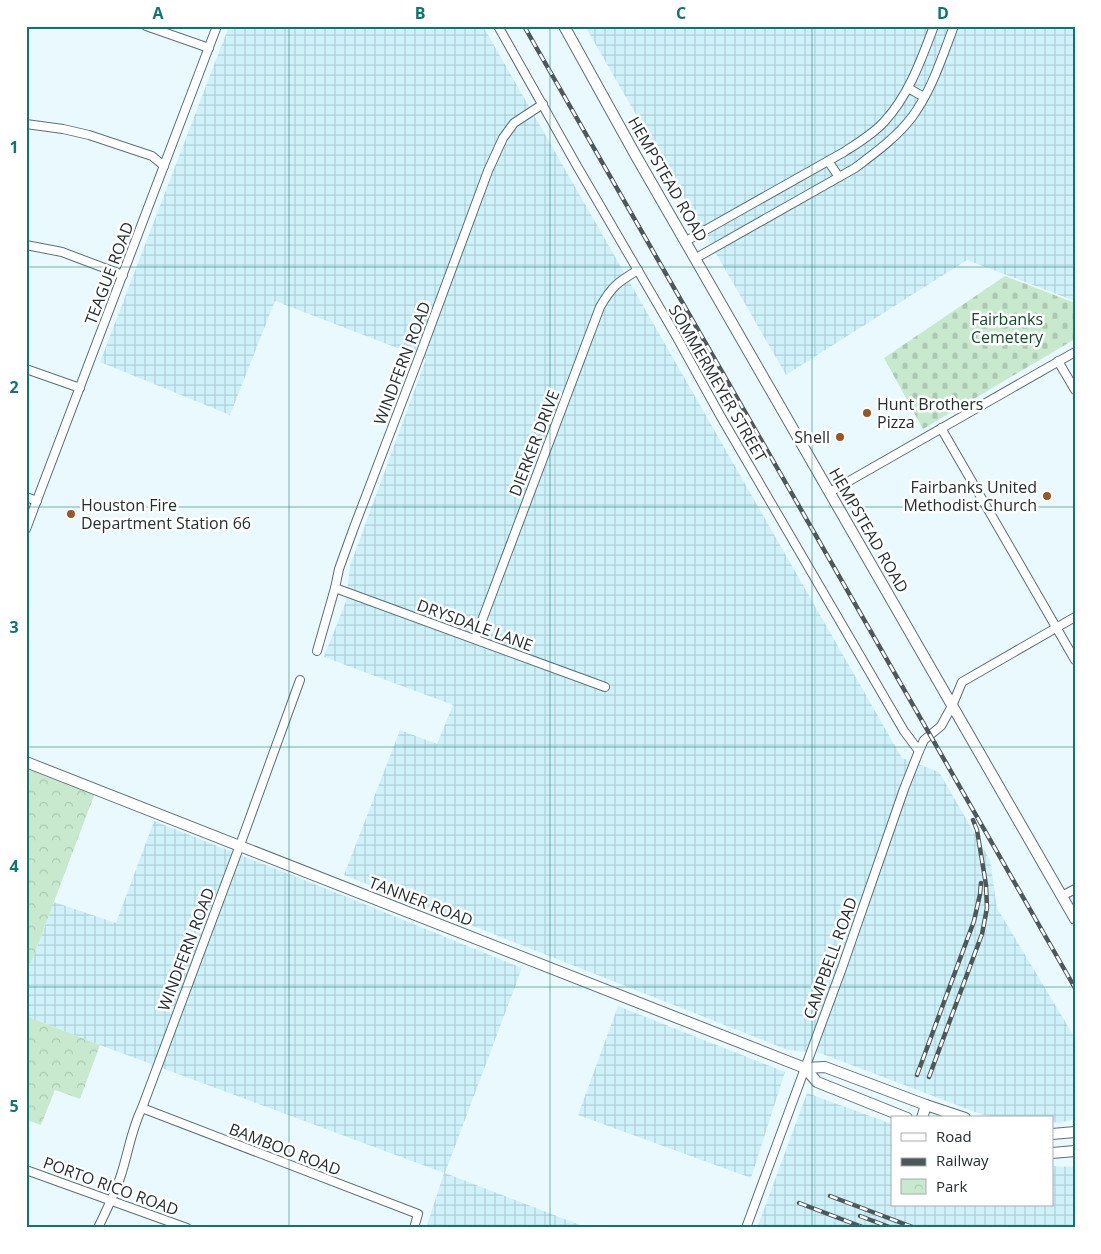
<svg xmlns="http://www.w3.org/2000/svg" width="1101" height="1254" font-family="'Open Sans',sans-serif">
<defs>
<pattern id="industrial-grid" width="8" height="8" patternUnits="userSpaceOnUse" patternTransform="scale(1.25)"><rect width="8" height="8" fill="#cff1fa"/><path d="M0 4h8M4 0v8" fill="none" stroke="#b2cfd7"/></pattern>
<pattern id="cemetery-stones" width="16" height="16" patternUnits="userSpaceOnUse" patternTransform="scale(1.25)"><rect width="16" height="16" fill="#c9e9cf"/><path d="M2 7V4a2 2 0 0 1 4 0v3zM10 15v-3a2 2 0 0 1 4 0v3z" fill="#acc8b2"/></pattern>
<pattern id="park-crowns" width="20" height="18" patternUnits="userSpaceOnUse" patternTransform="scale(1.25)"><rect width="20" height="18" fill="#c9e9cf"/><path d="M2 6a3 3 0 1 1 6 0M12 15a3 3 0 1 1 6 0" fill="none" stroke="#acc8b2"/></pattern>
</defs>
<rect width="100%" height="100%" fill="#eaf9fd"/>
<g fill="url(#industrial-grid)">
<path d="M 229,26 L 483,26 L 902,758 L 939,772 L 990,860 L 997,908 L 1075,1038 L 1075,1119 L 1059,1123 L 1052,1122 L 1052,1118 L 1012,1118 L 983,1115 L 820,1053 L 788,1050 L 344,875 L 400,730 L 437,744 L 453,705 L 324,657 L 346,601 L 350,566 L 426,359 L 275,301 L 230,415 L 100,362 Z"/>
<path d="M 585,26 L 1075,26 L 1075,301 L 967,260 L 786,375 Z"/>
<path d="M 154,821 L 337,893 L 522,968 L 445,1173 L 588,1228 L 426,1228 L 444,1173 L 100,1045 L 26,1016 L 26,976 L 54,902 L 116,923 Z"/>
<path d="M 618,1006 L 785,1072 L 751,1178 L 578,1115 Z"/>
<path d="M 807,1093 L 892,1124 L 892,1205 L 1052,1205 L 1052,1166 L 1075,1167 L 1075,1228 L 757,1228 Z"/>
</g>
<path fill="url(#cemetery-stones)" d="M 1005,276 L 1075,303 L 1075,339 L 923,429 L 884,358 Z"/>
<g fill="url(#park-crowns)">
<path d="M 26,766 L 95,793 L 26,976 Z"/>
<path d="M 26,1016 L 100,1045 L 80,1099 L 55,1090 L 41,1125 L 26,1120 Z"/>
</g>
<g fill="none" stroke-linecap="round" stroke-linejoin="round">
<g stroke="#5b7076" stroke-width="10">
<g id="minor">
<path d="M 146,26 L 209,48"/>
<path d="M 498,26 L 577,166 L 675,334 L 721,417 L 904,731 L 919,751"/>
<path d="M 908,88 L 924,97"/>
<path d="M 26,124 L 63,129 L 89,135 L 152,156 L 164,166"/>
<path d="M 828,161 L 839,177"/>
<path d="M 686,241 L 844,152 C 858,143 873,134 884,122 C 909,95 921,60 934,26"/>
<path d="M 26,245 L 62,252 L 123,275"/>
<path d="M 696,258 L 855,168 C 875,153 897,137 912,117 C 932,90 942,57 954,26"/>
<path d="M 1058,361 L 1075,390"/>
<path d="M 26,369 L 80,388"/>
<path d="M 941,428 L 1075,660"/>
<path d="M 830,492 L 1075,352"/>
<path d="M 26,497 L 37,501"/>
<path d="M 26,529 L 217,26"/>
<path d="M 335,588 L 605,687"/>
<path d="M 475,639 L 600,307 C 612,286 618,282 638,270"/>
<path d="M 317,651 L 335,588 L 339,569 L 353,530 L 421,352 L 488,171 L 503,138 L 514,123 L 543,104"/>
<path d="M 1062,896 L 1075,889"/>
<path d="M 142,1108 L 418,1214 L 414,1228"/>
<path d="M 26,1170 L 187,1228"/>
<path d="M 98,1228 C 106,1211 114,1195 120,1178 C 128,1155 131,1130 142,1108 L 240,845 L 300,680"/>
<path d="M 746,1228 L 842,968 L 904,789 L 919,751 L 924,740 L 941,726 L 952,706 L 962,682 L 1075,617"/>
</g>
</g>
<g stroke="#5b7076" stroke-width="12">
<g id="major">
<path d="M 564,26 L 636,156 L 1075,919"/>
<path d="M 26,762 L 805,1068 L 825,1067 L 926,1105 L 965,1118"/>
<path d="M 805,1068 L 817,1082 L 907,1118"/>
<path d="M 922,1118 L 926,1105"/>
<path d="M 1052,1134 L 1075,1132"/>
<path d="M 1052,1153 L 1075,1151"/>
</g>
</g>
<use href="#minor" stroke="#fff" stroke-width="8"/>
<use href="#major" stroke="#fff" stroke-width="10"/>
<g stroke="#4e585b" stroke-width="4.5">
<g id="rail">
<path d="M 524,26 L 1075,988"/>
<path d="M 917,1075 L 974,921 L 980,894 L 981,883"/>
<path d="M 929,1077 L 982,934 L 987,908 L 986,885 L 977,830 L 973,820"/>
<path d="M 830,1196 L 915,1228"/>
<path d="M 799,1203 L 865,1228"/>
<path d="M 860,1216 L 892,1228"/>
</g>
</g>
<use href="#rail" stroke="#fff" stroke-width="2.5" stroke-dasharray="8" stroke-linecap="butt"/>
</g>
<path fill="none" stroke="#0f766e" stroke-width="1" stroke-opacity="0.55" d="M 289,26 L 289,1228M 550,26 L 550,1228M 812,26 L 812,1228M 26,267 L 1075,267M 26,507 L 1075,507M 26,747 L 1075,747M 26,987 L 1075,987"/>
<g fill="#9a5627" stroke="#fff" stroke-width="2">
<circle cx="867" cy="413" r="5"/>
<circle cx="840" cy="437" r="5"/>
<circle cx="1047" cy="496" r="5"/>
<circle cx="71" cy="514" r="5"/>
</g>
<g text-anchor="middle" stroke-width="5" stroke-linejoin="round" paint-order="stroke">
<g font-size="16" fill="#252e31" stroke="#fff">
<text transform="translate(668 179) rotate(60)" y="6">HEMPSTEAD ROAD</text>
<text transform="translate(109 273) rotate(-69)" y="6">TEAGUE ROAD</text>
<text transform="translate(402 363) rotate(-69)" y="6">WINDFERN ROAD</text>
<text transform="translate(718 383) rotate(60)" y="6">SOMMERMEYER STREET</text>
<text transform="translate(534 443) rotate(-69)" y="6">DIERKER DRIVE</text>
<text transform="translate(869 530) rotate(60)" y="6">HEMPSTEAD ROAD</text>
<text transform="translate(475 625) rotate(20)" y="6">DRYSDALE LANE</text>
<text transform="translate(421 901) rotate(21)" y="6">TANNER ROAD</text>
<text transform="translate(186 949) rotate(-69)" y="6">WINDFERN ROAD</text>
<text transform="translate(830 958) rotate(-70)" y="6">CAMPBELL ROAD</text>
<text transform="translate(285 1149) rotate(21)" y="6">BAMBOO ROAD</text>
<text transform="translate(111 1186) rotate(20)" y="6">PORTO RICO ROAD</text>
</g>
<g font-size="16" fill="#114d27" stroke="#fff">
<text x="1007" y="325">Fairbanks<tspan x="1007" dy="18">Cemetery</tspan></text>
</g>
<g font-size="16" fill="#252e31" stroke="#fff" text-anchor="start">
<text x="877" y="410">Hunt Brothers<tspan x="877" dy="18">Pizza</tspan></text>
<text x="830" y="443" text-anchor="end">Shell</text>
<text x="1037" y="493" text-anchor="end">Fairbanks United<tspan x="1037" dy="18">Methodist Church</tspan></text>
<text x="81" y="511">Houston Fire<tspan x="81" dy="18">Department Station 66</tspan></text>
</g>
</g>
<rect width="1101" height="1254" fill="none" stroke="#ffffff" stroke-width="55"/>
<rect x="891" y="1116" width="162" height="90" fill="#ffffff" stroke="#a8abad"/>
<rect x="901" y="1133" width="25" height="8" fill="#ffffff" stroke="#a8abad"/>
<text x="936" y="1142" font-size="15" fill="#252e31">Road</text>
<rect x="901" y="1158" width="25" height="8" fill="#4e585b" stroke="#a8abad"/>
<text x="936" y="1166" font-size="15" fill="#252e31">Railway</text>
<rect x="901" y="1179" width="25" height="15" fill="url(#park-crowns)" stroke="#a8abad"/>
<text x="936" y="1192" font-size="15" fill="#252e31">Park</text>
<rect x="28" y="28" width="1046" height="1198" fill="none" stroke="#0f766e" stroke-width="2"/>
<g font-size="16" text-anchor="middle" font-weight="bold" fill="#0f766e">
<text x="158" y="19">A</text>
<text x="420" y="19">B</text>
<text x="681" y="19">C</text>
<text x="943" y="19">D</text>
<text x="14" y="153">1</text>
<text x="14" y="393">2</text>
<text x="14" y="633">3</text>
<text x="14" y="872">4</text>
<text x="14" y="1112">5</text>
</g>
</svg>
